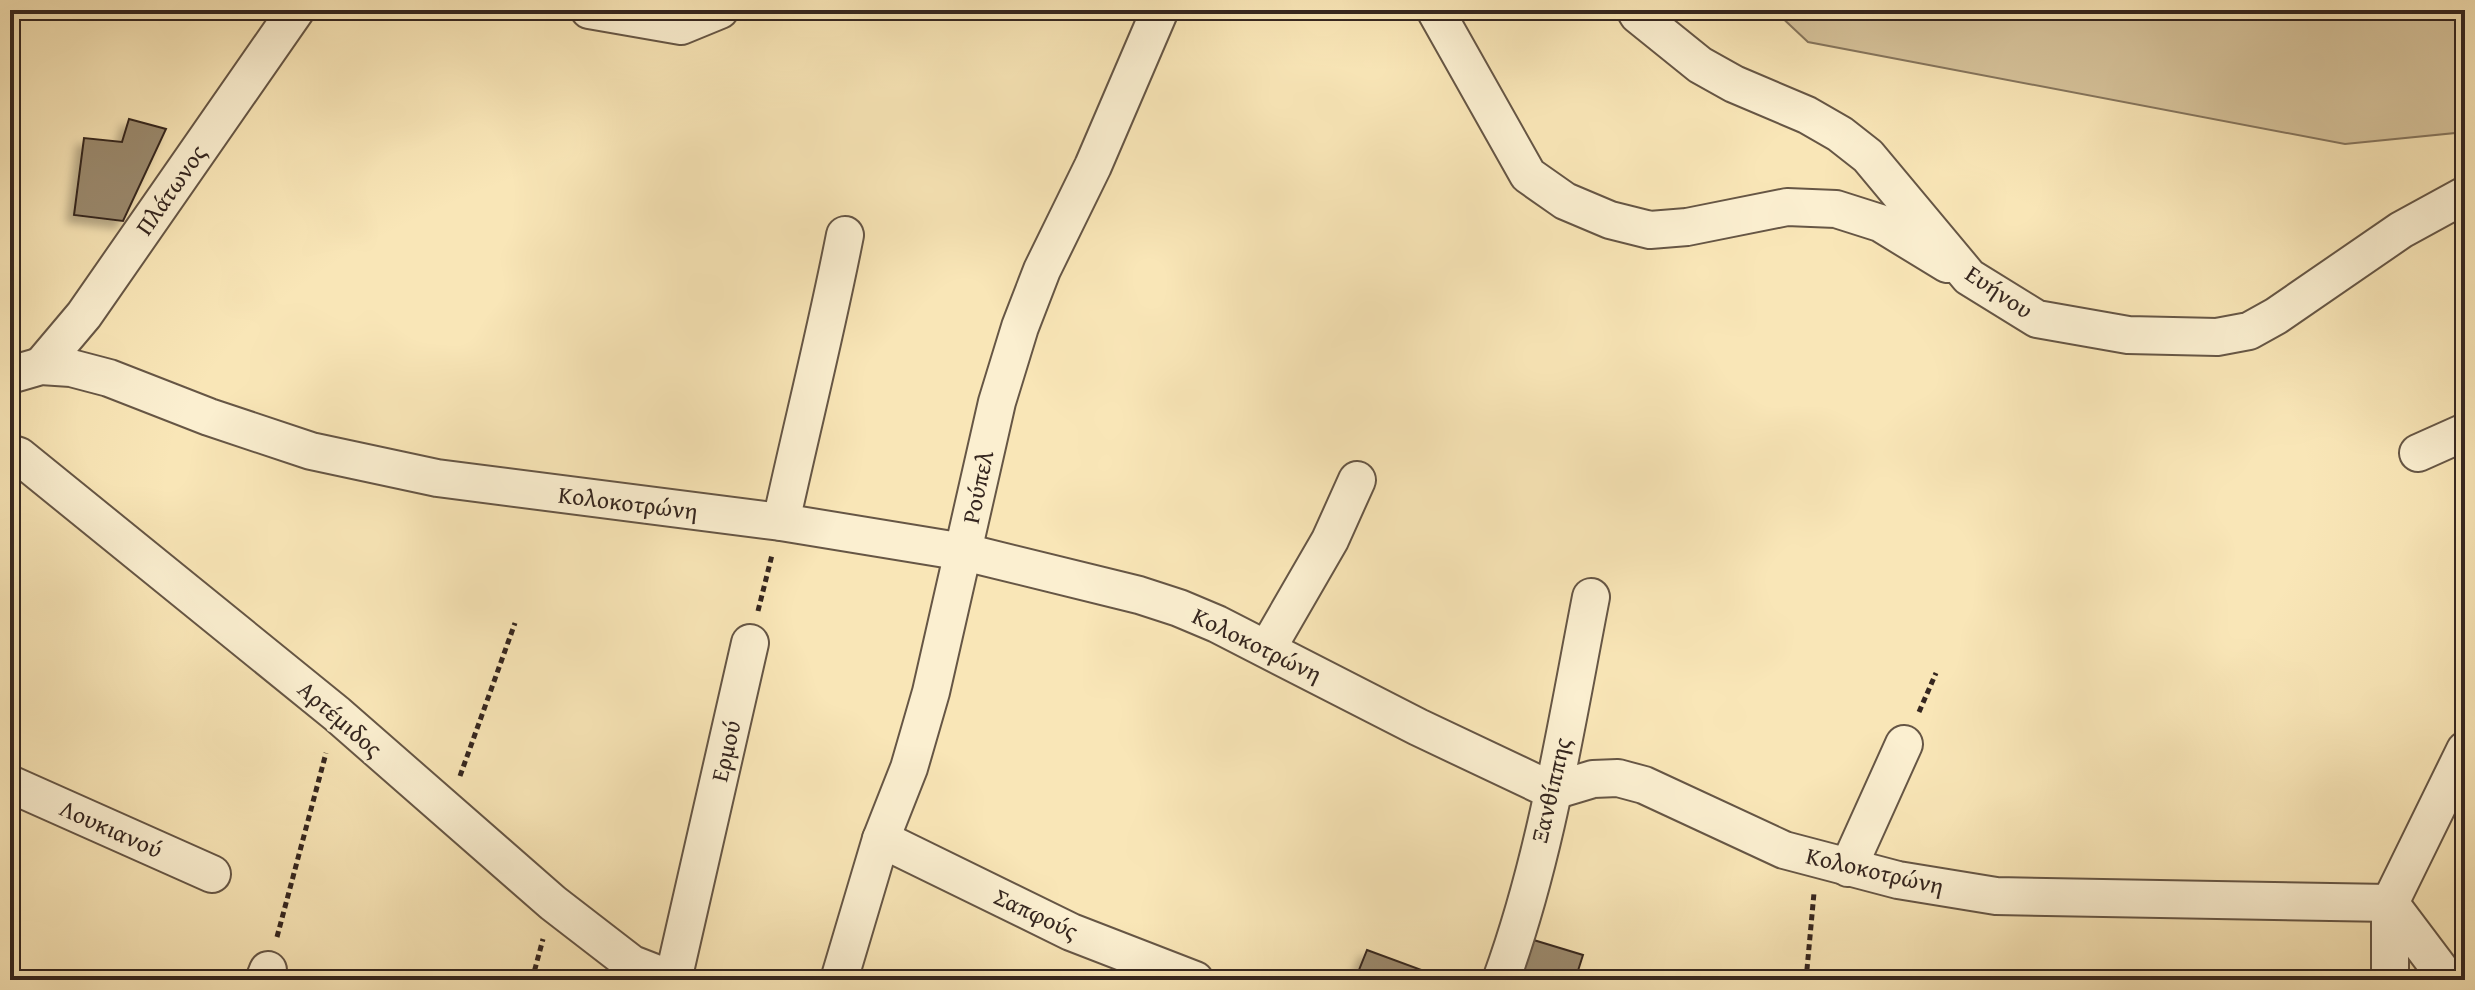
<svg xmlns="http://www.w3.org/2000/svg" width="2475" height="990" font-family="'Gentium Book Plus',serif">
<defs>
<filter id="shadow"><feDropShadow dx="-7" dy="7" stdDeviation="4" flood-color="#0004"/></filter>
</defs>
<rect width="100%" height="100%" fill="#f9e6b7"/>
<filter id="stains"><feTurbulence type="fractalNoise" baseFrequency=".0025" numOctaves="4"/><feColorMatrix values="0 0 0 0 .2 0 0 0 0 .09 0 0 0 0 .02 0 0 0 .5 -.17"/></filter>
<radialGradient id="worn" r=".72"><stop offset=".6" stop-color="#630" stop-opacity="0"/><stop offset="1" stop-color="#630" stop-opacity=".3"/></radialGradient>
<path fill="#d8c59d" stroke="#86765e" stroke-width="2" d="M 1774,10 L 2465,10 L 2465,132 L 2345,144 L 1808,42 Z"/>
<g fill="#9b8a6e" stroke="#35261f" stroke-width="2" filter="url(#shadow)">
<path d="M 129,119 L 166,129 L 123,221 L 74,215 L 84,138 L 122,142 Z"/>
<path d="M 1527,938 L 1583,955 L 1575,980 L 1514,980 Z"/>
<path d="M 1367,950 L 1427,972 L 1424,980 L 1355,980 Z"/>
</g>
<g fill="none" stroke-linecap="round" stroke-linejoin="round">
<g stroke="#665645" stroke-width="40">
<g id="minor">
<path d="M 589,10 L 681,26 L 720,10"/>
<path d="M 1435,10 L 1528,175 L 1565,201 L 1610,220 L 1650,230 L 1687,227 L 1787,207 L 1836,209 L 1880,223 L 1947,264"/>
<path d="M 1635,10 L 1638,15 L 1700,65 L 1734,84 L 1807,115 L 1840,134 L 1868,156 L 1969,277 L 2037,319 L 2128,335 L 2217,337 L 2249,331 L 2276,316 L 2401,230 L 2465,195"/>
<path d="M 41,366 L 84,315 L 296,10"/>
<path d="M 10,375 L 41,366 L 71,368 L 109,378 L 209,417 L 311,451 L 437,478 L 781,522 L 964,552 L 1139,595 L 1179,608 L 1217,624 L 1418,727 L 1553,791 L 1593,779 L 1618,778 L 1644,785 L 1784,850 L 1898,880 L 1996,896 L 2390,903 L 2448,980"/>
<path d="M 10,453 L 19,456 L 337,714 L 553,903 L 632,964 L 673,980"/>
<path d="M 2418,453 L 2465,432"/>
<path d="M 781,522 C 802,426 826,332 845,235"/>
<path d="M 1267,649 L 1330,540 L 1357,480"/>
<path d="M 10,784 L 212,874"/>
<path d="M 881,839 L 1071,932 L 1195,980"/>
<path d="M 1848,868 L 1904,744"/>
<path d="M 264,980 L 268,970"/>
<path d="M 673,980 L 750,643"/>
<path d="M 839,980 L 881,839 L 909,768 L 931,692 L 997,402 L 1020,327 L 1042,270 L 1093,166 L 1160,10"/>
<path d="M 1501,980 C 1546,857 1566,725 1591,597"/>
<path d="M 2390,980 L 2390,903 L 2465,750"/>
</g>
</g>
<g stroke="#35261f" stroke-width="5" stroke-dasharray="6 4" stroke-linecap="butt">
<path d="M 758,611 L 772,555"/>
<path d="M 1919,712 L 1936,673"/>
<path d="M 460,776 L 515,623"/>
<path d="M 277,937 L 326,753"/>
<path d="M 532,980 L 543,939"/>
<path d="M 1806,980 L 1814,893"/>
</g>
<use href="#minor" stroke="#fbefd0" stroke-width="36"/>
</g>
<g text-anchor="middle" stroke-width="6" stroke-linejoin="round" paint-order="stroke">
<g font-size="24" fill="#35261f" stroke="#fbefd0">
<text transform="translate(171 190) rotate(-55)" y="8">Πλάτωνος</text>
<text transform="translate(1999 292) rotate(34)" y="8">Ευήνου</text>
<text transform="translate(978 487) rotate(-78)" y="8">Ρούπελ</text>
<text transform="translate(628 503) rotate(7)" y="8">Κολοκοτρώνη</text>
<text transform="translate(1257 645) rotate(26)" y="8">Κολοκοτρώνη</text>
<text transform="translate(340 719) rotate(41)" y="8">Αρτέμιδος</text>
<text transform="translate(726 751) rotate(-77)" y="8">Ερμού</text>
<text transform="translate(1551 790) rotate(-77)" y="8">Ξανθίππης</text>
<text transform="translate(111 829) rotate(24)" y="8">Λουκιανού</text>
<text transform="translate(1875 871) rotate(13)" y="8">Κολοκοτρώνη</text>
<text transform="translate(1036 914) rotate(25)" y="8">Σαπφούς</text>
</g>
</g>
<rect width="2475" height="990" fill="none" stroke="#f9e6b7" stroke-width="40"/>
<rect x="12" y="12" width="2451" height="966" fill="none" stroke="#35261f" stroke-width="4"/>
<rect x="20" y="20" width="2435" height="950" fill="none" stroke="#35261f" stroke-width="2"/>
<rect width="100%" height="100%" filter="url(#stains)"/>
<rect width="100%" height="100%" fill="url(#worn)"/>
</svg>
